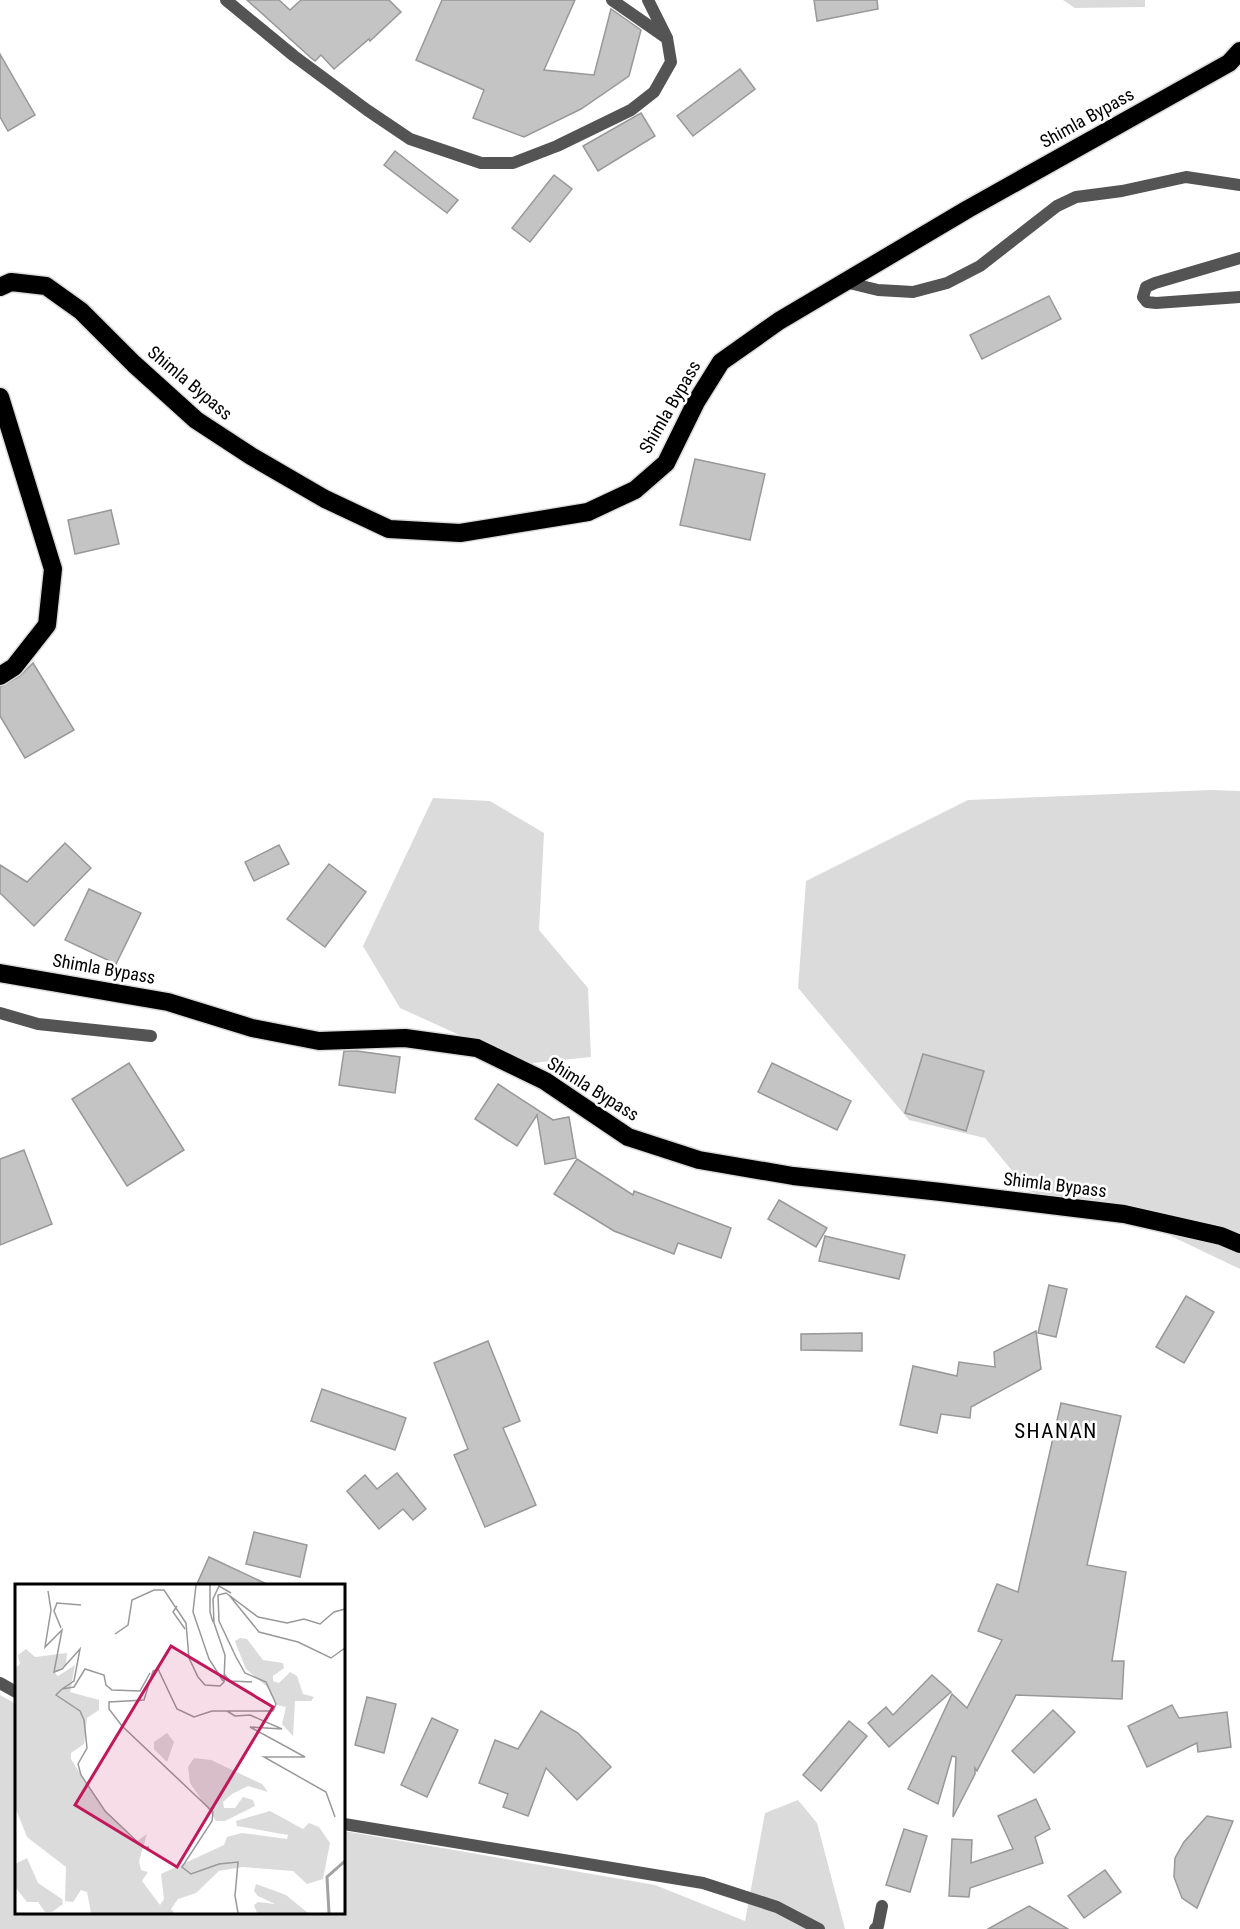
<svg xmlns="http://www.w3.org/2000/svg" width="1240" height="1929" font-family="'Roboto Condensed',sans-serif">
<rect width="100%" height="100%" fill="#fff"/>
<g fill="#dbdbdb">
<path d="M 1063,0 L 1145,0 L 1145,7 L 1075,8 Z"/>
<path d="M 1211,790 L 1240,791 L 1240,1269 L 1148,1225 L 1029,1191 L 985,1138 L 909,1120 L 798,988 L 806,881 L 968,800 Z"/>
<path d="M 433,798 L 490,801 L 544,833 L 539,930 L 588,988 L 591,1057 L 523,1064 L 400,1008 L 363,946 Z"/>
<path d="M 0,1695 L 16,1704 L 16,1912 L 344,1912 L 344,1831 L 655,1885 L 745,1921 L 765,1813 L 798,1800 L 817,1823 L 845,1929 L 0,1929 Z"/>
</g>
<g fill="#c4c4c4" stroke="#989898" stroke-width="1.5">
<path d="M 247,0 L 279,0 L 290,10 L 301,0 L 389,0 L 401,12 L 370,41 L 369,39 L 334,69 L 321,55 L 315,61 L 310,57 Z"/>
<path d="M 442,0 L 575,0 L 544,70 L 594,75 L 611,9 L 641,30 L 629,76 L 581,109 L 524,137 L 473,118 L 484,90 L 416,60 Z"/>
<path d="M 814,0 L 877,0 L 878,9 L 817,21 Z"/>
<path d="M 0,54 L 35,115 L 8,131 L 0,117 Z"/>
<path d="M 740,69 L 755,89 L 693,136 L 677,116 Z"/>
<path d="M 641,113 L 655,136 L 598,171 L 583,146 Z"/>
<path d="M 395,151 L 458,200 L 447,213 L 384,165 Z"/>
<path d="M 554,175 L 572,189 L 530,242 L 512,228 Z"/>
<path d="M 1049,296 L 1061,319 L 982,359 L 970,335 Z"/>
<path d="M 695,459 L 765,474 L 750,540 L 680,525 Z"/>
<path d="M 111,510 L 119,544 L 75,554 L 68,520 Z"/>
<path d="M 33,663 L 74,730 L 25,758 L 0,716 L 0,687 L 20,676 Z"/>
<path d="M 65,843 L 91,868 L 34,926 L 0,893 L 0,865 L 27,882 Z"/>
<path d="M 279,845 L 289,864 L 254,881 L 245,862 Z"/>
<path d="M 329,864 L 366,892 L 325,947 L 287,919 Z"/>
<path d="M 89,889 L 141,913 L 116,964 L 65,940 Z"/>
<path d="M 344,1051 L 357,1051 L 400,1057 L 395,1093 L 339,1085 Z"/>
<path d="M 923,1054 L 984,1071 L 966,1131 L 905,1113 Z"/>
<path d="M 129,1063 L 184,1150 L 127,1186 L 72,1099 Z"/>
<path d="M 772,1063 L 851,1101 L 837,1130 L 758,1092 Z"/>
<path d="M 498,1084 L 553,1120 L 569,1117 L 576,1158 L 545,1164 L 537,1115 L 517,1146 L 475,1119 Z"/>
<path d="M 24,1150 L 52,1224 L 0,1245 L 0,1159 Z"/>
<path d="M 577,1159 L 633,1195 L 634,1191 L 731,1228 L 721,1258 L 678,1243 L 674,1254 L 614,1231 L 554,1194 Z"/>
<path d="M 779,1200 L 827,1228 L 816,1247 L 768,1219 Z"/>
<path d="M 825,1236 L 905,1255 L 899,1279 L 819,1261 Z"/>
<path d="M 1049,1285 L 1067,1289 L 1056,1337 L 1038,1333 Z"/>
<path d="M 1186,1296 L 1214,1312 L 1184,1363 L 1156,1347 Z"/>
<path d="M 1036,1331 L 1041,1369 L 971,1407 L 970,1418 L 941,1414 L 937,1433 L 900,1425 L 913,1366 L 957,1376 L 959,1362 L 995,1367 L 994,1352 Z"/>
<path d="M 862,1333 L 862,1351 L 801,1350 L 801,1334 Z"/>
<path d="M 488,1341 L 520,1421 L 503,1428 L 536,1505 L 485,1527 L 454,1455 L 468,1449 L 434,1363 Z"/>
<path d="M 322,1389 L 406,1418 L 395,1450 L 311,1421 Z"/>
<path d="M 1061,1403 L 1121,1416 L 1087,1565 L 1126,1572 L 1112,1661 L 1124,1661 L 1122,1699 L 1016,1695 L 977,1771 L 975,1768 L 975,1774 L 953,1817 L 956,1757 L 952,1756 L 938,1804 L 908,1789 L 952,1694 L 967,1708 L 1002,1640 L 978,1631 L 997,1584 L 1018,1592 Z"/>
<path d="M 397,1473 L 426,1509 L 413,1520 L 403,1509 L 379,1529 L 347,1491 L 365,1475 L 377,1489 Z"/>
<path d="M 254,1532 L 307,1545 L 300,1577 L 246,1564 Z"/>
<path d="M 209,1557 L 271,1586 L 196,1586 Z"/>
<path d="M 932,1675 L 951,1692 L 889,1747 L 868,1723 L 886,1707 L 893,1715 Z"/>
<path d="M 367,1697 L 396,1704 L 384,1753 L 355,1745 Z"/>
<path d="M 1172,1705 L 1179,1718 L 1227,1712 L 1231,1747 L 1198,1752 L 1197,1743 L 1147,1767 L 1128,1726 Z"/>
<path d="M 1053,1710 L 1075,1732 L 1034,1773 L 1012,1751 Z"/>
<path d="M 541,1711 L 578,1733 L 611,1767 L 577,1800 L 546,1768 L 528,1816 L 503,1807 L 508,1794 L 479,1783 L 495,1740 L 518,1749 Z"/>
<path d="M 432,1718 L 458,1730 L 427,1797 L 401,1785 Z"/>
<path d="M 849,1721 L 867,1736 L 821,1791 L 803,1775 Z"/>
<path d="M 1036,1799 L 1050,1829 L 1035,1837 L 1043,1863 L 970,1888 L 969,1897 L 949,1896 L 952,1839 L 972,1840 L 971,1863 L 1013,1849 L 998,1816 Z"/>
<path d="M 1207,1816 L 1233,1821 L 1197,1908 L 1182,1898 L 1174,1877 L 1175,1858 L 1184,1842 Z"/>
<path d="M 904,1829 L 927,1836 L 910,1892 L 886,1885 Z"/>
<path d="M 1105,1870 L 1121,1892 L 1084,1918 L 1068,1896 Z"/>
<path d="M 1029,1906 L 1068,1929 L 988,1929 Z"/>
</g>
<g fill="none" stroke-linecap="round" stroke-linejoin="round">
<g stroke="#dbdbdb" stroke-width="21">
<g id="highway">
<path d="M 0,287 L 11,282 L 46,286 L 81,311 L 134,364 L 196,420 L 251,456 L 325,499 L 389,529 L 460,533 L 588,512 L 635,490 L 666,463 L 696,402 L 721,362 L 779,321 L 968,209 L 1229,63 L 1240,51"/>
<path d="M 0,397 L 53,569 L 47,625 L 14,667 L 0,676"/>
<path d="M 0,973 L 168,1002 L 252,1028 L 319,1041 L 405,1038 L 477,1048 L 545,1081 L 628,1137 L 699,1160 L 793,1176 L 941,1192 L 1124,1214 L 1221,1236 L 1240,1244"/>
</g>
</g>
<g stroke="#545454" stroke-width="12">
<path d="M 226,0 L 294,56 L 367,110 L 410,139 L 481,163 L 513,163 L 557,146 L 631,110 L 654,92 L 671,62 L 667,38 L 648,0"/>
<path d="M 612,0 L 665,37"/>
<path d="M 1240,258 L 1155,283 L 1146,287 L 1143,297 L 1147,302 L 1156,303 L 1240,297"/>
<path d="M 845,282 L 878,290 L 913,292 L 947,283 L 980,266 L 1057,206 L 1076,197 L 1122,191 L 1186,177 L 1240,185"/>
<path d="M 0,1013 L 38,1024 L 151,1036"/>
<path d="M 0,1683 L 16,1692"/>
<path d="M 344,1824 L 703,1883 L 777,1907 L 819,1929"/>
<path d="M 875,1929 L 878,1926 L 882,1906"/>
</g>
<use href="#highway" stroke="#000" stroke-width="18"/>
</g>
<g text-anchor="middle" stroke-width="5" stroke-linejoin="round" paint-order="stroke">
<g font-size="18" fill="#000" stroke="#fff">
<text transform="translate(1087 118) rotate(-29)" y="6">Shimla Bypass</text>
<text transform="translate(190 383) rotate(40)" y="6">Shimla Bypass</text>
<text transform="translate(670 407) rotate(-60)" y="6">Shimla Bypass</text>
<text transform="translate(104 969) rotate(10)" y="6">Shimla Bypass</text>
<text transform="translate(593 1089) rotate(32)" y="6">Shimla Bypass</text>
<text transform="translate(1055 1185) rotate(7)" y="6">Shimla Bypass</text>
</g>
<g font-size="21" letter-spacing="1.5" fill="#000" stroke="#fff">
<text x="1056" y="1438">SHANAN</text>
</g>
</g>
<g transform="translate(15 1584)">
<rect width="330" height="330" fill="#fff"/>
<path d="M 225,54 L 232,55 L 248,76 L 268,79 L 269,84 L 258,92 L 258,97 L 264,99 L 275,88 L 282,92 L 288,110 L 299,113 L 296,117 L 280,117 L 278,152 L 267,140 L 271,123 L 262,121 L 252,103 L 231,85 L 222,63 L 220,57 ZM 11,65 L 20,73 L 52,69 L 51,80 L 40,89 L 43,92 L 60,81 L 55,108 L 84,116 L 84,126 L 72,134 L 69,160 L 56,169 L 56,175 L 87,224 L 122,257 L 132,250 L 124,277 L 126,286 L 133,288 L 127,297 L 145,321 L 149,315 L 146,290 L 209,261 L 212,253 L 227,249 L 272,255 L 273,251 L 222,242 L 221,237 L 255,227 L 288,245 L 294,239 L 304,243 L 315,259 L 308,295 L 292,300 L 278,287 L 227,283 L 204,287 L 181,309 L 163,315 L 156,325 L 159,329 L 76,329 L 72,308 L 66,306 L 58,318 L 50,317 L 51,283 L 12,253 L 0,223 L 0,84 L 5,80 L 3,71 ZM 152,149 L 159,158 L 152,178 L 139,165 L 139,158 ZM 179,174 L 196,176 L 247,200 L 253,208 L 233,202 L 217,210 L 208,218 L 209,224 L 220,224 L 228,213 L 238,216 L 240,222 L 210,237 L 201,237 L 175,199 L 173,183 ZM 12,274 L 23,299 L 47,315 L 48,320 L 37,328 L 30,328 L 23,318 L 12,318 L 0,303 L 0,280 ZM 241,300 L 271,311 L 293,329 L 242,329 L 239,321 L 243,318 L 260,320 L 243,312 L 239,307 Z" fill="#dbdbdb"/>
<path fill="none" stroke="#a2a2a2" stroke-width="3" d="M 314,329 L 312,293 L 330,277"/>
<path fill="none" stroke="#999" stroke-width="1.5" d="M 181,1 L 178,28 L 194,75 L 208,97M 195,1 L 195,28 L 198,38M 33,7 L 36,26 L 30,63 L 47,46 L 39,88 L 47,85 L 65,65 L 59,97 L 47,105 L 59,103 L 70,85 L 89,91 L 91,101 L 97,106 L 125,107 L 135,89M 214,11 L 244,48 L 283,58 L 316,74 L 330,64M 162,22 L 158,28 L 170,45M 46,44 L 39,27 L 42,19 L 66,21M 100,50 L 113,41 L 117,16 L 139,6 L 149,6 L 171,39 L 174,74 L 183,93 L 190,101 L 205,102 L 209,98 L 210,71 L 199,39 L 198,15 L 204,2 L 216,9M 209,90 L 215,97 L 237,98M 47,105 L 41,111 L 65,127 L 69,136 L 72,164 L 63,180 L 66,191 L 90,227 L 129,264 L 134,263M 212,127 L 220,132 L 235,131 L 267,145 L 235,143 L 290,173 L 249,173 L 311,208 L 320,233M 223,329 L 220,312 L 223,278 L 204,280 L 176,290 L 167,283 L 197,237 L 198,228 L 107,142 L 94,125 L 94,118 L 129,116 L 138,87 L 143,85 L 162,125 L 179,133 L 197,127 L 258,127 L 261,120 L 251,98 L 230,89 L 221,73 L 204,37 L 203,11 L 211,9 L 243,33 L 272,39 L 289,35 L 305,40 L 319,28 L 330,25"/>
<path fill="#c2185b" fill-opacity="0.15" stroke="#c2185b" stroke-width="3" d="M 156,62 L 258,123 L 162,283 L 60,221 Z"/>
<rect width="330" height="330" fill="none" stroke="#000" stroke-width="3"/>
</g>
</svg>
